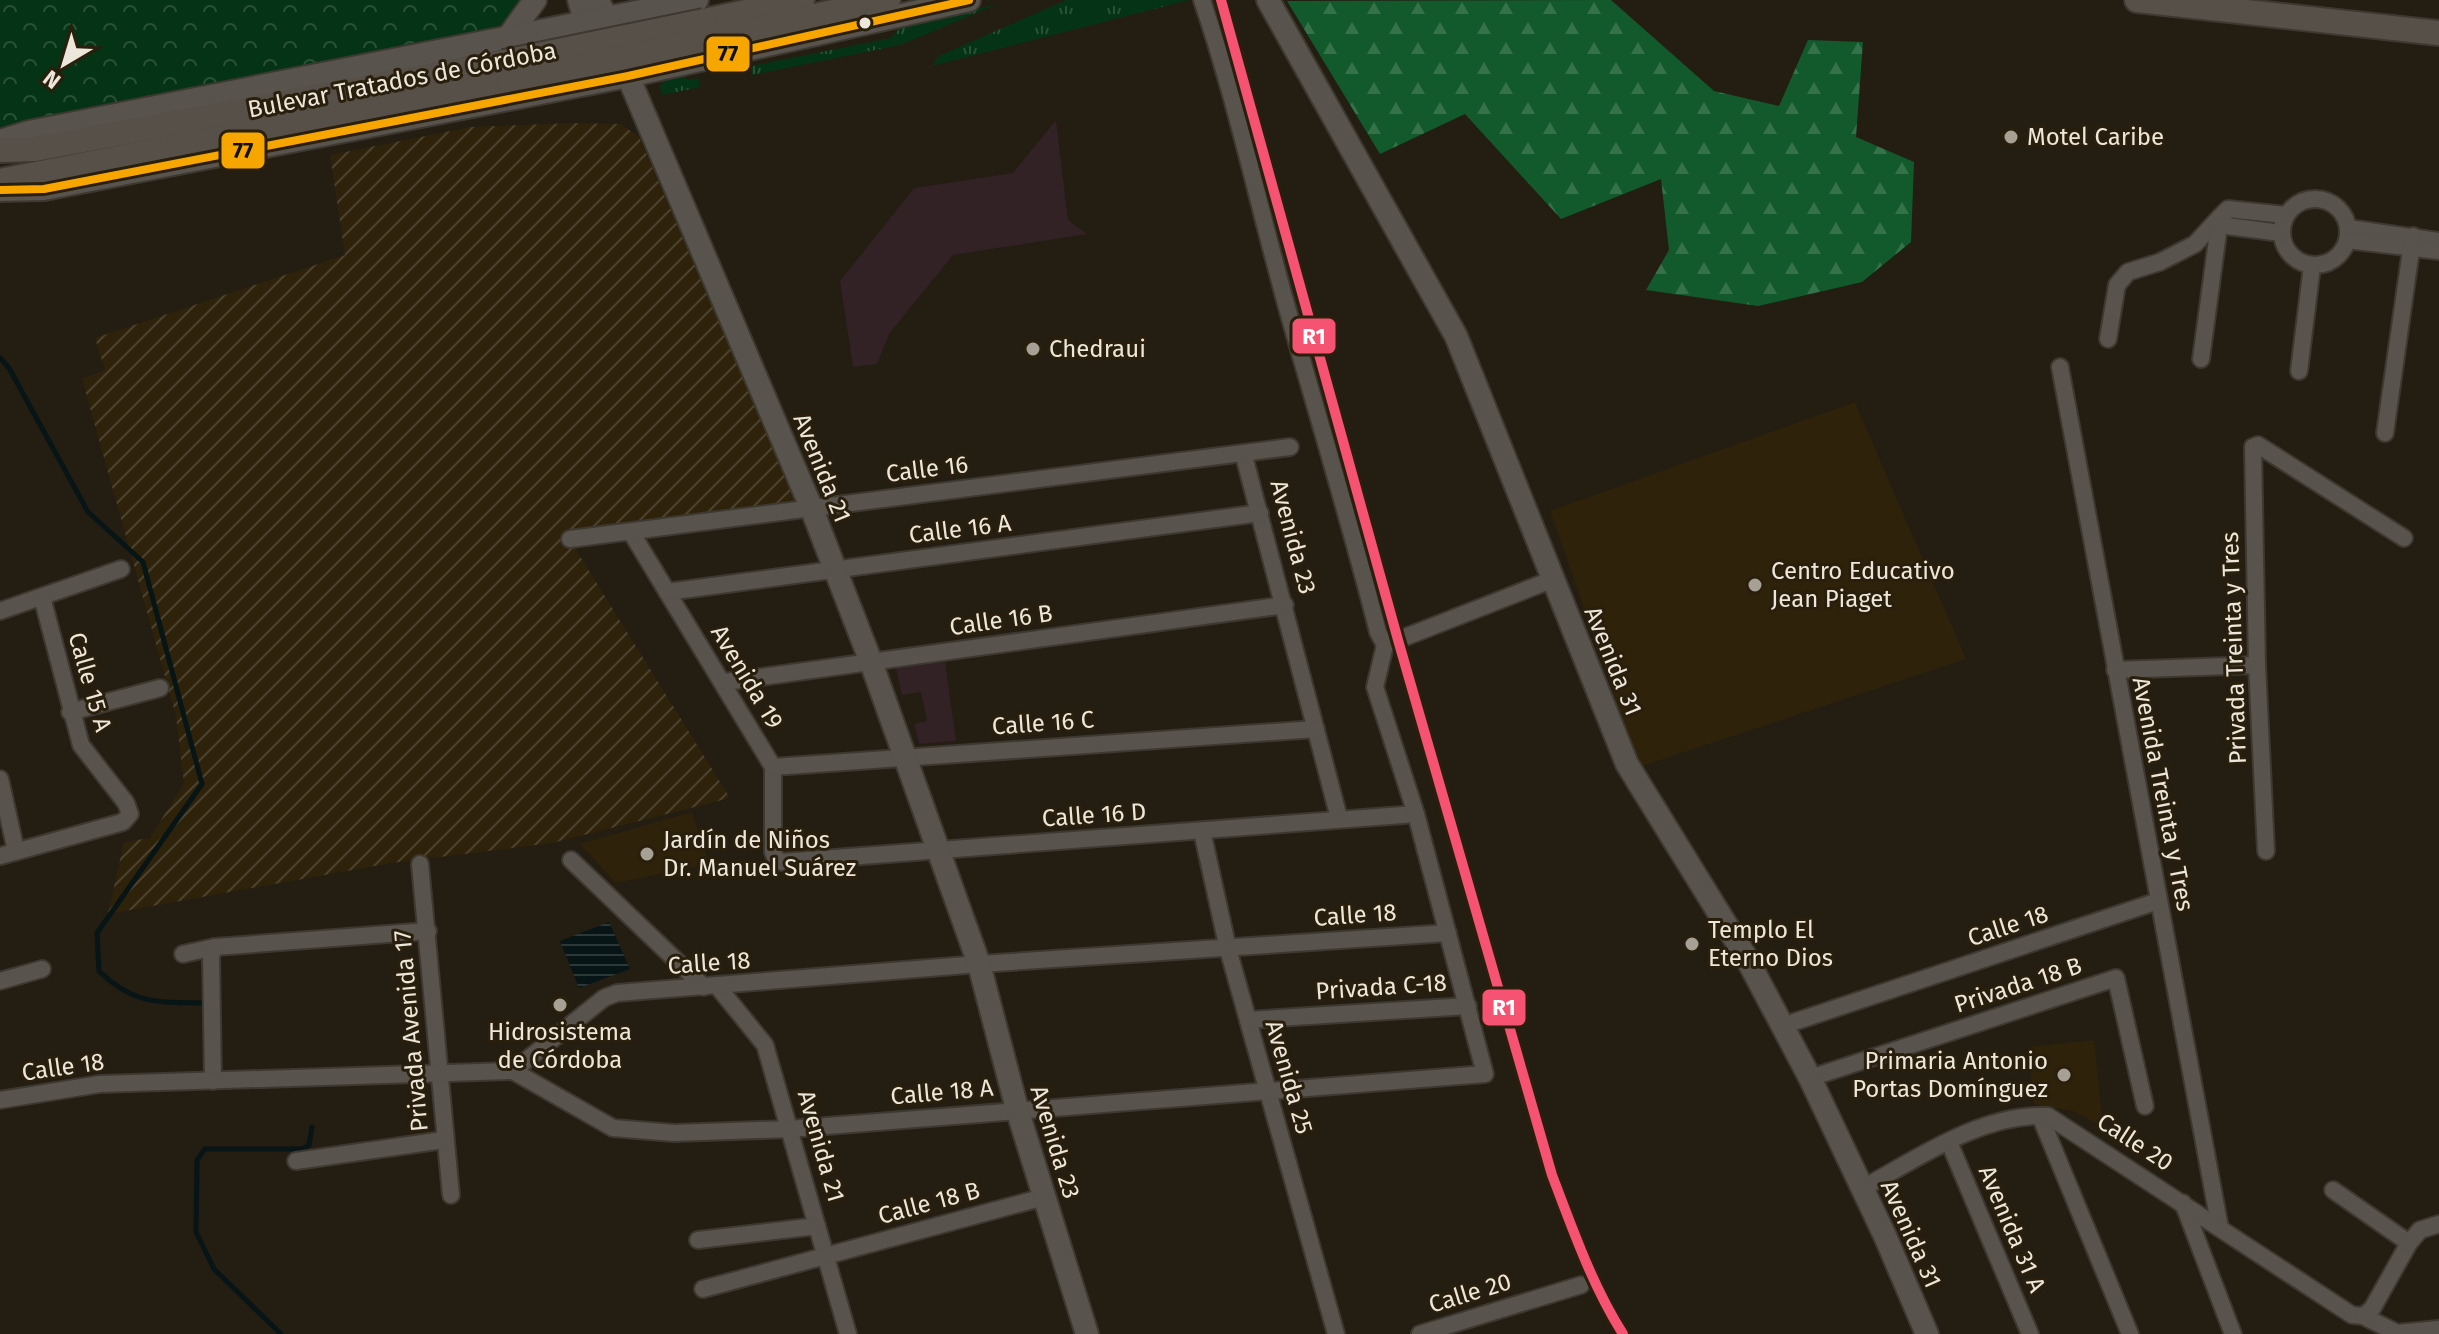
<svg xmlns="http://www.w3.org/2000/svg" width="2439" height="1334" font-family="'Fira Sans',sans-serif">
<defs>
<pattern id="industrial-furrows" width="10" height="10" patternUnits="userSpaceOnUse" patternTransform="scale(2)"><rect width="10" height="10" fill="#2e220a"/><path d="M-1 1l2-2M0 10L10 0M9 11l2-2" fill="none" stroke="#4d422d"/></pattern>
<pattern id="grass-tufts" width="24" height="20" patternUnits="userSpaceOnUse" patternTransform="scale(2)"><rect width="24" height="20" fill="#053315"/><path d="M3 7l-1-3M5 7V3M7 7l1-3M15 17l-1-3M17 17v-4M19 17l1-3" fill="none" stroke="#2a5136"/></pattern>
<pattern id="forest-firs" width="22" height="20" patternUnits="userSpaceOnUse" patternTransform="scale(2)"><rect width="22" height="20" fill="#125a2c"/><path d="M5 1l3.5 6h-7zM16 11l3.5 6h-7z" fill="#35724a"/></pattern>
<pattern id="park-crowns" width="20" height="18" patternUnits="userSpaceOnUse" patternTransform="scale(2)"><rect width="20" height="18" fill="#053315"/><path d="M2 6a3 3 0 1 1 6 0M12 15a3 3 0 1 1 6 0" fill="none" stroke="#2a5136"/></pattern>
<pattern id="water-rules" width="6" height="5" patternUnits="userSpaceOnUse" patternTransform="scale(2)"><rect width="6" height="5" fill="#081517"/><path d="M0 2.5h6" fill="none" stroke="#2c3738"/></pattern>
</defs>
<rect width="100%" height="100%" fill="#231d12"/>
<g fill="#322125">
<path d="M 1056,120 L 1068,220 L 1087,234 L 953,255 L 889,334 L 877,364 L 853,367 L 840,281 L 914,188 L 1013,173 Z"/>
<path d="M 945,662 L 956,741 L 919,744 L 914,724 L 927,721 L 921,692 L 902,695 L 896,668 Z"/>
</g>
<path fill="url(#industrial-furrows)" d="M 572,123 L 621,124 L 639,137 L 797,502 L 570,540 L 730,798 L 552,843 L 391,863 L 108,914 L 124,842 L 150,838 L 184,783 L 176,716 L 82,379 L 105,370 L 95,338 L 345,255 L 330,155 L 471,127 Z"/>
<g fill="#2e220a">
<path d="M 1855,402 L 1966,659 L 1639,767 L 1550,511 Z"/>
<path d="M 692,812 L 709,864 L 616,883 L 580,844 Z"/>
<path d="M 2094,1040 L 2103,1127 L 2073,1111 L 2034,1104 L 2028,1047 Z"/>
</g>
<g fill="url(#grass-tufts)">
<path d="M 1066,0 L 1189,0 L 932,66 L 939,56 Z"/>
<path d="M 998,4 L 900,45 L 752,75 L 751,66 L 891,38 L 902,26 Z"/>
<path d="M 685,73 L 687,80 L 699,78 L 700,87 L 662,95 L 660,87 L 666,76 Z"/>
</g>
<path fill="url(#forest-firs)" d="M 1611,0 L 1714,91 L 1779,106 L 1808,40 L 1863,42 L 1856,137 L 1914,162 L 1911,242 L 1862,282 L 1758,306 L 1646,290 L 1669,250 L 1661,179 L 1561,219 L 1465,114 L 1380,154 L 1287,1 Z"/>
<path fill="url(#park-crowns)" d="M 0,0 L 527,0 L 508,21 L 484,32 L 0,127 Z"/>
<path fill="url(#water-rules)" d="M 609,922 L 630,969 L 579,988 L 560,941 Z"/>
<g fill="none" stroke-linecap="round" stroke-linejoin="round">
<g stroke="#081517" stroke-width="5">
<path d="M 0,358 L 9,368 L 88,512 L 143,562 L 202,784 L 97,933 L 99,971 C 135,1006 159,1002 207,1003"/>
<path d="M 281,1334 L 214,1269 L 196,1232 L 197,1160 L 205,1149 L 302,1149 L 309,1145 L 312,1127"/>
</g>
<g stroke="#3d3830" stroke-width="20">
<g id="minor">
<path d="M 1202,0 C 1236,100 1258,203 1286,304 C 1317,414 1350,521 1378,632 L 1385,645"/>
<circle cx="2315" cy="232" r="33"/>
<path d="M 2348,228 L 2439,241"/>
<path d="M 2281,233 L 2227,226 L 2220,217 L 2228,209 L 2285,215"/>
<path d="M 2347,240 L 2439,251"/>
<path d="M 2108,339 L 2117,285 L 2128,272 L 2160,262 L 2195,244 L 2220,217"/>
<path d="M 2201,359 L 2220,218"/>
<path d="M 2060,367 L 2220,1228"/>
<path d="M 2299,371 L 2312,266"/>
<path d="M 2385,433 L 2413,236"/>
<path d="M 1244,456 L 1339,818"/>
<path d="M 631,532 L 773,767 L 773,852 L 776,859 L 782,862 L 1416,814"/>
<path d="M 570,539 L 1290,447"/>
<path d="M 667,592 L 1260,513"/>
<path d="M 0,611 L 121,569"/>
<path d="M 2115,670 L 2257,665"/>
<path d="M 725,682 L 1285,605"/>
<path d="M 70,712 L 160,688"/>
<path d="M 773,767 L 1316,729"/>
<path d="M 0,779 L 16,851"/>
<path d="M 1202,831 L 1228,949 L 1336,1334"/>
<path d="M 2266,851 L 2257,665 L 2253,447 L 2258,445 L 2404,538"/>
<path d="M 0,856 L 123,822 L 130,814 L 126,803 L 81,745 L 42,597"/>
<path d="M 571,860 L 704,987"/>
<path d="M 420,864 L 451,1195"/>
<path d="M 183,954 L 215,947 L 428,931"/>
<path d="M 0,981 L 42,969"/>
<path d="M 718,987 L 765,1045 L 848,1334"/>
<path d="M 1248,1020 L 1468,1006"/>
<path d="M 1782,1026 L 2158,901"/>
<path d="M 513,1071 L 613,1128 L 674,1133 L 789,1129 L 1485,1074 L 1416,814 L 1375,687 L 1385,645 L 1551,580"/>
<path d="M 1810,1078 L 2116,978 L 2145,1106"/>
<path d="M 213,1081 L 211,956 L 215,947"/>
<path d="M 0,1100 L 100,1084 L 513,1071 L 604,998 L 617,993 L 979,964 L 1448,933"/>
<path d="M 2040,1116 L 2130,1334"/>
<path d="M 1949,1142 L 2030,1334"/>
<path d="M 296,1161 L 444,1140"/>
<path d="M 1863,1188 C 1918,1158 1982,1113 2048,1116 L 2352,1315 L 2363,1316 L 2372,1309 L 2409,1243 L 2420,1230 L 2439,1224"/>
<path d="M 2333,1190 L 2409,1243"/>
<path d="M 2183,1203 L 2233,1334"/>
<path d="M 698,1240 L 817,1226"/>
<path d="M 703,1289 L 1044,1197"/>
<path d="M 2363,1316 L 2397,1333 L 2439,1329"/>
<path d="M 1420,1334 L 1581,1285"/>
</g>
</g>
<g stroke="#3d3830" stroke-width="26">
<g id="tertiary">
<path d="M 579,0 L 586,23 L 593,32"/>
<path d="M 597,0 L 608,19 L 628,76 L 811,507 L 871,662 L 979,964 L 1017,1109 L 1087,1334"/>
<path d="M 1268,0 L 1456,336 L 1627,764 L 1746,957 L 1810,1078 L 1885,1236 L 1927,1334"/>
<path d="M 509,36 L 535,0"/>
<path d="M 0,141 L 29,132 L 697,0"/>
<path d="M 0,190 L 44,189 L 628,76 L 969,0"/>
</g>
</g>
<g stroke="#3d3830" stroke-width="28">
<g id="secondary">
<path d="M 2137,0 L 2439,33"/>
<path d="M 704,21 L 802,0"/>
<path d="M 709,39 L 888,0"/>
<path d="M 0,150 L 35,149 L 504,62"/>
<path d="M 0,181 L 509,82"/>
</g>
</g>
<use href="#minor" stroke="#58534c" stroke-width="16"/>
<use href="#tertiary" stroke="#58534c" stroke-width="22"/>
<use href="#secondary" stroke="#565049" stroke-width="24"/>
<g stroke="#3d3830" stroke-width="28" stroke-linecap="butt">
<g id="secondary-bridge">
<path d="M 504,62 L 704,21"/>
<path d="M 509,82 L 709,39"/>
</g>
</g>
<use href="#secondary-bridge" stroke="#565049" stroke-width="24"/>
<g stroke="#291f0c" stroke-width="14">
<path id="bus-1" d="M 0,190 L 44,189 L 628,76 L 969,0"/>
</g>
<use href="#bus-1" stroke="#f7a600" stroke-width="8"/>
<g stroke="#291f0c" stroke-width="16">
<path id="rail-1" d="M 1221,0 L 1398,640 L 1552,1175 C 1573,1230 1592,1285 1623,1334"/>
</g>
<use href="#rail-1" stroke="#f65372" stroke-width="10"/>
</g>
<circle fill="#ede7db" stroke="#291f0c" stroke-width="3" cx="865" cy="23" r="7"/>
<g fill="#a6a095" stroke="#291f0c" stroke-width="3">
<circle cx="2011" cy="137" r="8"/>
<circle cx="1033" cy="349" r="8"/>
<circle cx="1755" cy="585" r="8"/>
<circle cx="647" cy="854" r="8"/>
<circle cx="1692" cy="944" r="8"/>
<circle cx="560" cy="1005" r="8"/>
<circle cx="2064" cy="1075" r="8"/>
</g>
<g text-anchor="middle" stroke-width="6" stroke-linejoin="round" paint-order="stroke">
<g font-size="24" fill="#ede7db" stroke="#291f0c">
<text transform="translate(402 80) rotate(-11)" y="8">Bulevar Tratados de Córdoba</text>
<text transform="translate(822 468) rotate(68)" y="8">Avenida 21</text>
<text transform="translate(927 469) rotate(-7)" y="8">Calle 16</text>
<text transform="translate(960 529) rotate(-7)" y="8">Calle 16 A</text>
<text transform="translate(1293 537) rotate(75)" y="8">Avenida 23</text>
<text transform="translate(1001 620) rotate(-8)" y="8">Calle 16 B</text>
<text transform="translate(2234 648) rotate(-92)" y="8">Privada Treinta y Tres</text>
<text transform="translate(1613 661) rotate(68)" y="8">Avenida 31</text>
<text transform="translate(747 677) rotate(59)" y="8">Avenida 19</text>
<text transform="translate(90 682) rotate(74)" y="8">Calle 15 A</text>
<text transform="translate(1043 723) rotate(-4)" y="8">Calle 16 C</text>
<text transform="translate(2163 794) rotate(79)" y="8">Avenida Treinta y Tres</text>
<text transform="translate(1094 815) rotate(-4)" y="8">Calle 16 D</text>
<text transform="translate(1355 915) rotate(-4)" y="8">Calle 18</text>
<text transform="translate(2008 926) rotate(-18)" y="8">Calle 18</text>
<text transform="translate(709 963) rotate(-4)" y="8">Calle 18</text>
<text transform="translate(2018 985) rotate(-18)" y="8">Privada 18 B</text>
<text transform="translate(1381 987) rotate(-4)" y="8">Privada C-18</text>
<text transform="translate(411 1031) rotate(-95)" y="8">Privada Avenida 17</text>
<text transform="translate(63 1067) rotate(-8)" y="8">Calle 18</text>
<text transform="translate(1289 1077) rotate(74)" y="8">Avenida 25</text>
<text transform="translate(942 1092) rotate(-5)" y="8">Calle 18 A</text>
<text transform="translate(1055 1142) rotate(73)" y="8">Avenida 23</text>
<text transform="translate(2135 1142) rotate(33)" y="8">Calle 20</text>
<text transform="translate(821 1146) rotate(74)" y="8">Avenida 21</text>
<text transform="translate(929 1203) rotate(-15)" y="8">Calle 18 B</text>
<text transform="translate(2012 1229) rotate(67)" y="8">Avenida 31 A</text>
<text transform="translate(1911 1234) rotate(66)" y="8">Avenida 31</text>
<text transform="translate(1470 1293) rotate(-17)" y="8">Calle 20</text>
</g>
<g font-size="24" fill="#ede7db" stroke="#291f0c" text-anchor="start">
<text x="2027" y="145">Motel Caribe</text>
<text x="1049" y="357">Chedraui</text>
<text x="1771" y="579">Centro Educativo<tspan x="1771" dy="28">Jean Piaget</tspan></text>
<text x="663" y="848">Jardín de Niños<tspan x="663" dy="28">Dr. Manuel Suárez</tspan></text>
<text x="1708" y="938">Templo El<tspan x="1708" dy="28">Eterno Dios</tspan></text>
<text x="560" y="1040" text-anchor="middle">Hidrosistema<tspan x="560" dy="28">de Córdoba</tspan></text>
<text x="2048" y="1069" text-anchor="end">Primaria Antonio<tspan x="2048" dy="28">Portas Domínguez</tspan></text>
</g>
</g>
<g stroke="#291f0c" stroke-width="3">
<rect x="705" y="35" width="46" height="38" rx="8" fill="#f7a600"/>
<rect x="220" y="131" width="46" height="39" rx="8" fill="#f7a600"/>
<rect x="1291" y="317" width="46" height="38" rx="8" fill="#f65372"/>
<rect x="1481" y="988" width="46" height="39" rx="8" fill="#f65372"/>
</g>
<g font-size="22" text-anchor="middle" font-weight="bold" fill="#fff">
<text x="1314" y="344">R1</text>
<text x="1504" y="1015">R1</text>
</g>
<g font-size="22" text-anchor="middle" font-weight="bold" fill="#111">
<text x="728" y="61">77</text>
<text x="243" y="158">77</text>
</g>
<g transform="translate(64 64) rotate(218)" stroke="#291f0c" stroke-width="6" paint-order="stroke">
<path d="M0-6L14 30L0 20L-14 30Z" fill="#ede7db"/>
<text y="-12" font-size="22" font-weight="bold" text-anchor="middle" fill="#ede7db">N</text>
</g>
</svg>
